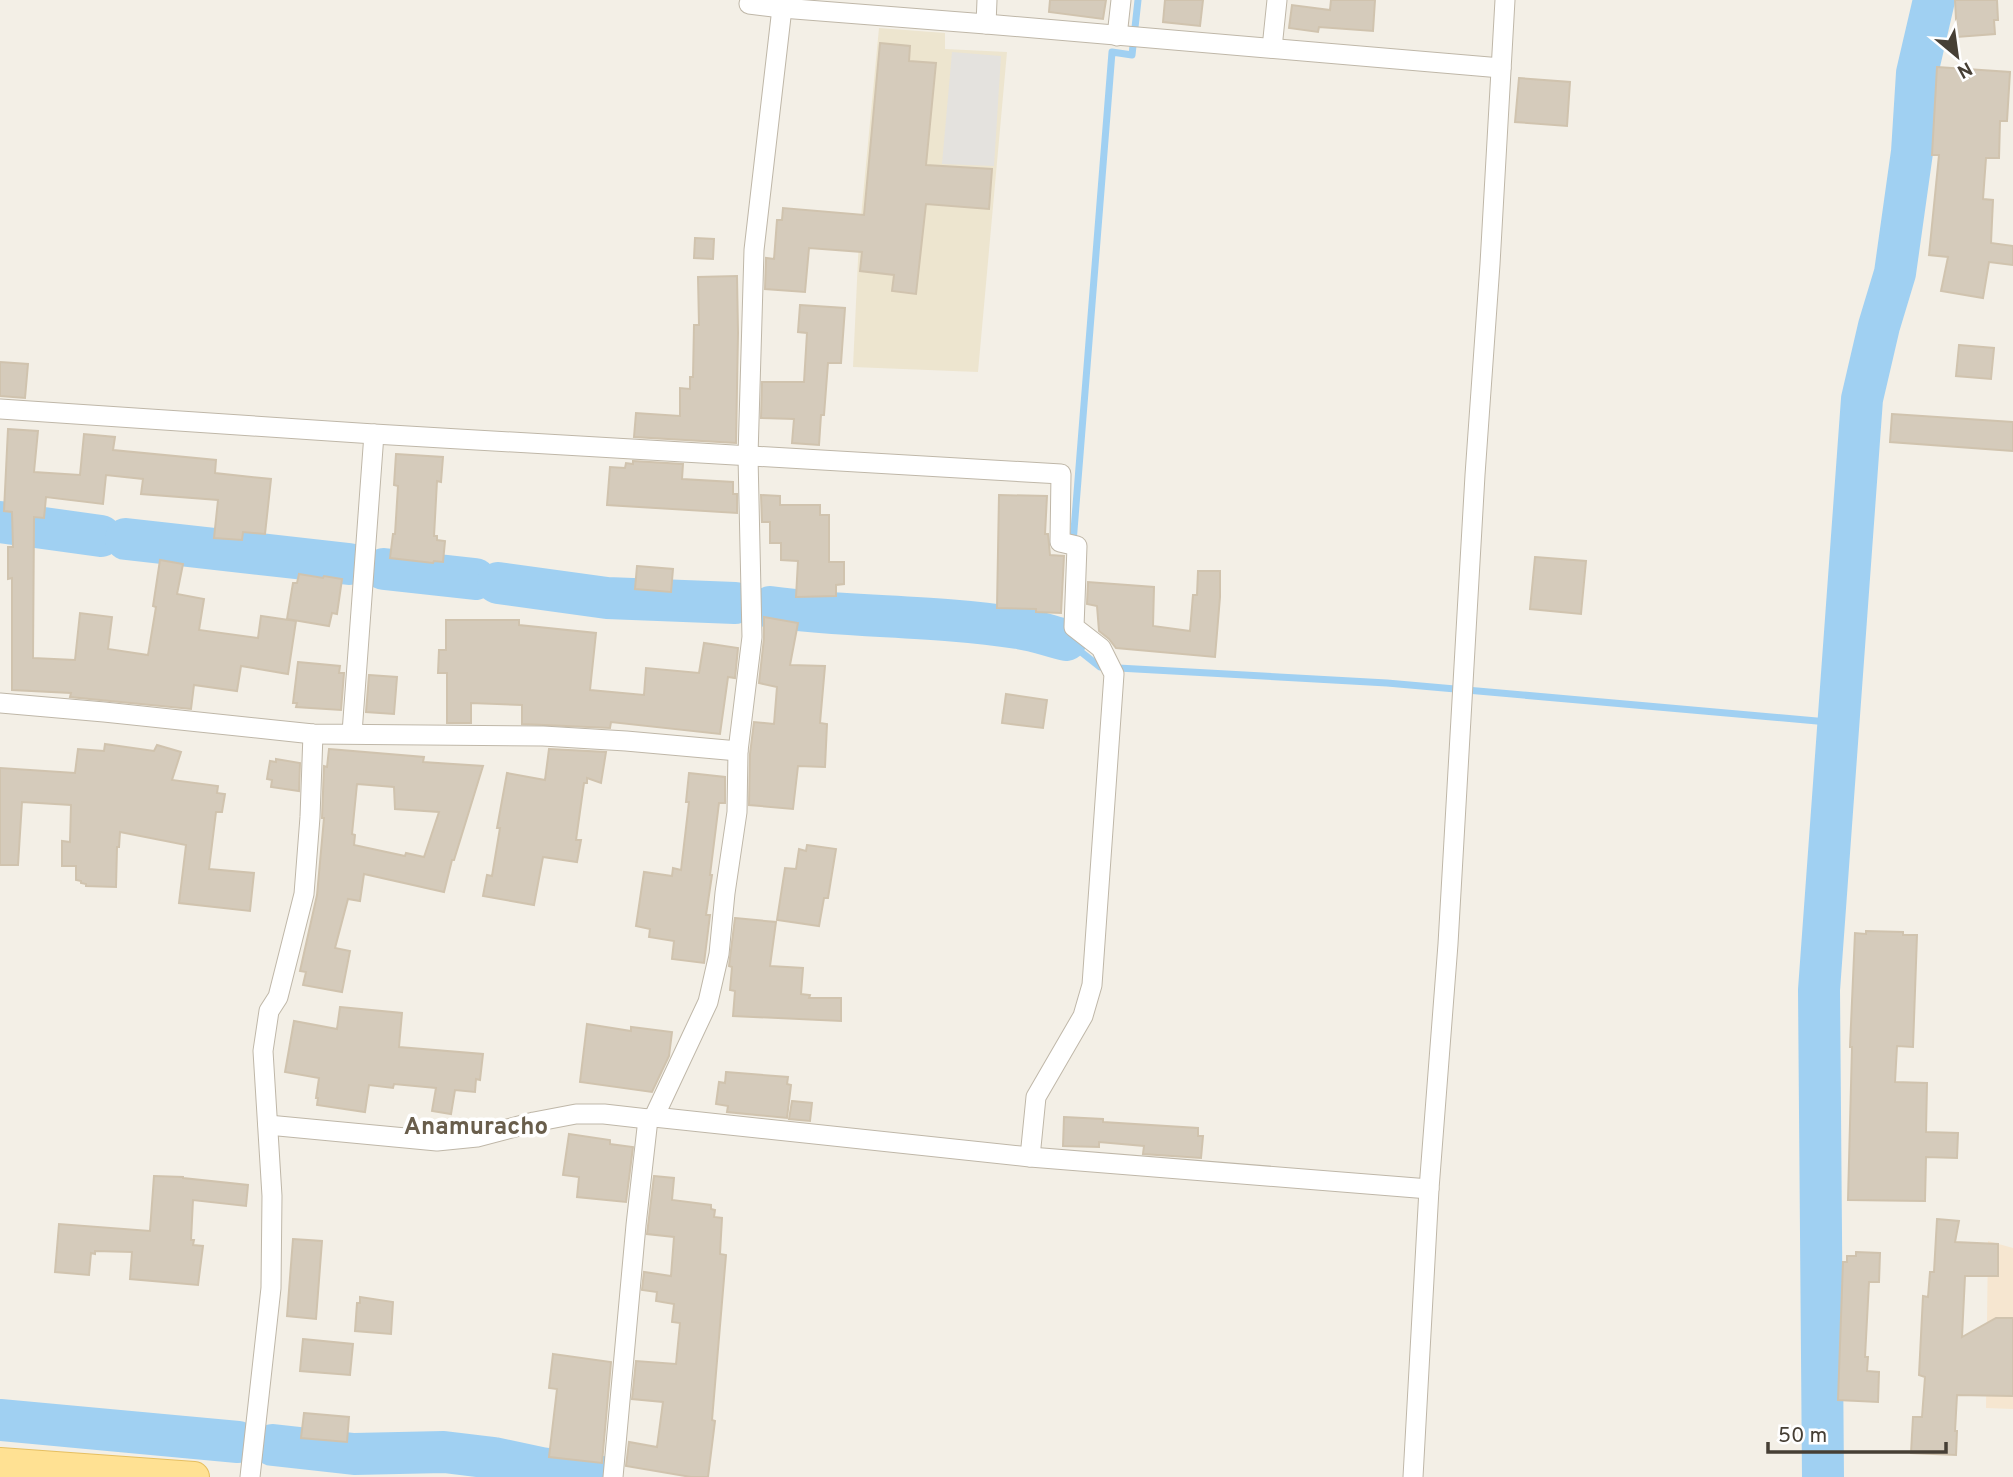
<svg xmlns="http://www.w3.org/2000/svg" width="2013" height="1477" font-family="Overpass,sans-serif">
<rect width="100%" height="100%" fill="#f3efe6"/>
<path fill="#f6e6d0" d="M 1988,1241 L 2013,1248 L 2013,1409 L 1986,1408 Z"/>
<path fill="#ede5cf" d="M 879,28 L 945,33 L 945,49 L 1007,52 L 978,372 L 853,367 L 859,238 Z"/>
<path fill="#e4e2de" d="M 952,52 L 1001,56 L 994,166 L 942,164 Z"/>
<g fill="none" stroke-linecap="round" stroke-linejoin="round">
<g stroke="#a0d0f2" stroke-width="7">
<path d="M 1073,543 L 1112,52 L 1132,55 L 1138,0"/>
<path d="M 1067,624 L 1066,640 L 1100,667 L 1387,683 L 1839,723"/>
</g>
<g stroke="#a0d0f2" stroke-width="42">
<path d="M 0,522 L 101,536"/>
<path d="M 126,539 L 349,564"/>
<path d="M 384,569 L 475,579"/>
<path d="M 498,583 L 607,598 L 735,603"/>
<path d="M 770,607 C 852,618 936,615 1018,628 C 1034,630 1050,636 1066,640"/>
<path d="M 0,1420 L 238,1442"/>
<path d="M 273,1445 L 354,1454 L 444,1452 L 494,1458 L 541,1468 L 602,1477"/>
<path d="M 1823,1477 L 1819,990 L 1862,399 L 1879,326 L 1895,273 L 1912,152 L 1917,73 L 1934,0"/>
</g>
</g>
<g fill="#d5cbbb" stroke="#d0c3ae" stroke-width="2" fill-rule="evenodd">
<path d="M 1050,0 L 1106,0 L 1103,19 L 1049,12 Z"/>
<path d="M 1165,0 L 1203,0 L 1200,26 L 1163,22 Z"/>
<path d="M 1331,0 L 1375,0 L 1373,31 L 1319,27 L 1318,32 L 1289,28 L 1292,5 L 1330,10 Z"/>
<path d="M 1955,0 L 1997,0 L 1998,20 L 1994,20 L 1995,34 L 1957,37 Z"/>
<path d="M 880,43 L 910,46 L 909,61 L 936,63 L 926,165 L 992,169 L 989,209 L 926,204 L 916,294 L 892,291 L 894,275 L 860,271 L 862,252 L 809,248 L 805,292 L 765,289 L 766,258 L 774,259 L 777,220 L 782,220 L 783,208 L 864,215 Z"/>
<path d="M 1937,67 L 2010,72 L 2007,121 L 2000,121 L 1999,158 L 1986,158 L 1983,199 L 1993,200 L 1991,243 L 2013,246 L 2013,265 L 1989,262 L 1983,298 L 1941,291 L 1948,257 L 1929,255 L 1939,155 L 1932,155 Z"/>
<path d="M 1519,78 L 1570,82 L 1567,126 L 1515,122 Z"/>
<path d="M 695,238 L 714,239 L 713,259 L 694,258 Z"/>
<path d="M 737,276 L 738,333 L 736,443 L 634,437 L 636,413 L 680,416 L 680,388 L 690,389 L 690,377 L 693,377 L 694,325 L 699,325 L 698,277 Z"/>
<path d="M 800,305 L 845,308 L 841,363 L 828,363 L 824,415 L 821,415 L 819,445 L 792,443 L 794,419 L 761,418 L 762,382 L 804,382 L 807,333 L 798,332 Z"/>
<path d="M 1959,345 L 1994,348 L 1991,379 L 1956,376 Z"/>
<path d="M 0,362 L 28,364 L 25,398 L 0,396 Z"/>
<path d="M 1892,414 L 2013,422 L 2013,451 L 1890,442 Z"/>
<path d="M 8,429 L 38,431 L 34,472 L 80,475 L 84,434 L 115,437 L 113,450 L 216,460 L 215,473 L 271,479 L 265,534 L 243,532 L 242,540 L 214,538 L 218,500 L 141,494 L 143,479 L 106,475 L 103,504 L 46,497 L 44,518 L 34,517 L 33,658 L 75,660 L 80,613 L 112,617 L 108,649 L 148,655 L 156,607 L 153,606 L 160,560 L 183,564 L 177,594 L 204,599 L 199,630 L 258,638 L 261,616 L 296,621 L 288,674 L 241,666 L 237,691 L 194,685 L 191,709 L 70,697 L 71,693 L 12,690 L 12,578 L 8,579 L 8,547 L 13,547 L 12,512 L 4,511 Z"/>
<path d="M 396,454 L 443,457 L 441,482 L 437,481 L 434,536 L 437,536 L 437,540 L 445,541 L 443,562 L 434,561 L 433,563 L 390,558 L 393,534 L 395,534 L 398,486 L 394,485 Z"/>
<path d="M 633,461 L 683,464 L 682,479 L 733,482 L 733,494 L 737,494 L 737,513 L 607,505 L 610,467 L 625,468 L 626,463 L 633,464 Z"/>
<path d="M 761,495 L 780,496 L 780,505 L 820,505 L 820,515 L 829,515 L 829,562 L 844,562 L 844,584 L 836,585 L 836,596 L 796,597 L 798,561 L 781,560 L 781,543 L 770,543 L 770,522 L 762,522 Z"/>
<path d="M 999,495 L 1047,496 L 1045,534 L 1048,534 L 1050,555 L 1064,556 L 1061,613 L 1036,612 L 1036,609 L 997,608 Z"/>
<path d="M 1535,557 L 1586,561 L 1581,614 L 1530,609 Z"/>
<path d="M 637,566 L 673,569 L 671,592 L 635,589 Z"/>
<path d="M 1198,571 L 1220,571 L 1220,597 L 1215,657 L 1116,648 L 1109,639 L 1099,631 L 1097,606 L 1087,604 L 1088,582 L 1154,587 L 1153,626 L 1190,631 L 1193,595 L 1197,595 Z"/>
<path d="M 299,574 L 323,578 L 324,576 L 342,579 L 337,614 L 332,613 L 329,626 L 287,619 L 293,583 L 297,583 Z"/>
<path d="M 764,617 L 798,623 L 790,665 L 825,666 L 820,723 L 827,724 L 825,767 L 798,766 L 793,809 L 749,805 L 750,754 L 754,722 L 774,724 L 777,687 L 759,683 L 764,638 Z"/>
<path d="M 446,620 L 519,620 L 519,625 L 596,633 L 590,690 L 644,695 L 646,668 L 699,673 L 704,643 L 738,648 L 735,678 L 728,677 L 720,734 L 611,722 L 610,728 L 522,724 L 522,705 L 471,703 L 471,723 L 447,723 L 447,673 L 438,673 L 439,650 L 446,650 Z"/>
<path d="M 298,662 L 340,666 L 339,673 L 344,673 L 341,710 L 296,707 L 297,703 L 293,703 Z"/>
<path d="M 369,675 L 397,677 L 394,714 L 366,712 Z"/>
<path d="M 1006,694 L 1047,700 L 1043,728 L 1002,723 Z"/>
<path d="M 105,744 L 154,751 L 157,745 L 181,752 L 172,780 L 218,786 L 217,793 L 225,794 L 222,812 L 216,812 L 209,869 L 254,873 L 250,911 L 179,903 L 186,845 L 120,832 L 119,847 L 117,847 L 116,887 L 86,886 L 86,884 L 81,883 L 81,881 L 76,880 L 76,866 L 62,866 L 62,841 L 70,842 L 71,805 L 22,802 L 18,865 L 0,865 L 0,768 L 75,773 L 78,749 L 104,751 Z"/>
<path d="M 329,749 L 424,757 L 423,762 L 483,766 L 454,860 L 452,860 L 444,892 L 364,874 L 360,901 L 348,899 L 335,948 L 350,951 L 342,992 L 303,985 L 306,972 L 300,971 L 317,895 L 324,818 L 322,818 L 324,766 L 327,767 ZM 357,784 L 394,787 L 395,809 L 439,812 L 424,857 L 406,853 L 405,856 L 354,845 L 355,835 L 352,834 Z"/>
<path d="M 549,749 L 606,752 L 601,783 L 587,778 L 587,783 L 584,783 L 576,840 L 581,840 L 577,862 L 543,857 L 534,905 L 483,896 L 487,875 L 492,876 L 500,828 L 497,828 L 507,773 L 545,780 Z"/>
<path d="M 276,759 L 300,763 L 299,791 L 271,787 L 272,780 L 267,779 L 270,761 L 276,762 Z"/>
<path d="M 689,773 L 725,777 L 725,803 L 719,803 L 710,875 L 712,875 L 706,915 L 710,915 L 704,963 L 672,959 L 674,941 L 649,937 L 650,929 L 636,926 L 644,872 L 672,876 L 673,868 L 681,870 L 689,802 L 686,802 Z"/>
<path d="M 807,845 L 836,849 L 828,898 L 824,898 L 819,926 L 777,920 L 785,868 L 796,869 L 799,849 L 806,851 Z"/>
<path d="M 735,918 L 776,922 L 770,966 L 803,968 L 801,994 L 810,995 L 809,998 L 841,998 L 841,1021 L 733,1016 L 735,991 L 730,990 L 732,967 L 729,966 Z"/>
<path d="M 1866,931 L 1903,932 L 1903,935 L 1917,935 L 1913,1047 L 1897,1046 L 1895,1082 L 1927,1083 L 1926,1132 L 1958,1133 L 1957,1158 L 1926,1157 L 1925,1201 L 1848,1200 L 1852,1047 L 1850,1047 L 1855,933 L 1866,934 Z"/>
<path d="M 340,1007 L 402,1013 L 399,1047 L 483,1054 L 480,1080 L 476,1079 L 475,1092 L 455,1090 L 451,1114 L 432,1111 L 436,1088 L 394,1084 L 393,1088 L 369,1085 L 365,1112 L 317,1105 L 318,1098 L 316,1098 L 319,1078 L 285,1072 L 294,1021 L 337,1029 Z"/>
<path d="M 587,1024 L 631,1031 L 631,1027 L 672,1032 L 669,1056 L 652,1092 L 580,1082 Z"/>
<path d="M 726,1072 L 788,1077 L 787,1084 L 791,1085 L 787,1118 L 727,1112 L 728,1106 L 716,1104 L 719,1082 L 725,1083 Z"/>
<path d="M 792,1101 L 812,1103 L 810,1121 L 789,1119 Z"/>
<path d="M 1064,1117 L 1103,1119 L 1103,1122 L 1198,1128 L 1198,1136 L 1203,1136 L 1201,1158 L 1143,1154 L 1144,1146 L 1099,1142 L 1099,1147 L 1063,1146 Z"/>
<path d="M 569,1134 L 610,1140 L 610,1144 L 633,1147 L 626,1202 L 577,1197 L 579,1177 L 563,1175 Z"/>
<path d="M 154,1176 L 183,1177 L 183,1178 L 248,1185 L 246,1206 L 193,1200 L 191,1240 L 194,1240 L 193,1245 L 203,1246 L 198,1285 L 130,1279 L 132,1252 L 95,1251 L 95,1254 L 91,1253 L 89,1275 L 55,1272 L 59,1224 L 150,1231 Z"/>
<path d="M 654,1176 L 674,1178 L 672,1200 L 711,1205 L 711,1209 L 715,1210 L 714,1217 L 722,1218 L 720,1254 L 726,1255 L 712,1420 L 715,1421 L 708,1477 L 691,1477 L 626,1466 L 629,1442 L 657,1447 L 663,1402 L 632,1399 L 636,1361 L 676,1364 L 680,1323 L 672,1322 L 674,1304 L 656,1301 L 657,1292 L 642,1290 L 644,1272 L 671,1276 L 674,1237 L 647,1234 Z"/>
<path d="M 1937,1219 L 1959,1221 L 1955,1242 L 1998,1244 L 1998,1276 L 1965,1276 L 1962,1337 L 1996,1318 L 2013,1318 L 2013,1396 L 1957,1395 L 1955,1431 L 1957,1431 L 1956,1455 L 1911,1453 L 1913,1417 L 1922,1417 L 1925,1377 L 1919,1375 L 1923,1296 L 1928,1297 L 1930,1272 L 1934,1272 Z"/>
<path d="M 293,1239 L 322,1241 L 316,1319 L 287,1316 Z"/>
<path d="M 1856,1252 L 1880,1253 L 1879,1282 L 1869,1282 L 1865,1357 L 1868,1357 L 1867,1371 L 1879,1372 L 1878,1402 L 1838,1400 L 1843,1262 L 1847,1262 L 1847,1256 L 1856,1256 Z"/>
<path d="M 360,1297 L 393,1302 L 391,1334 L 355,1331 L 357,1303 L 360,1303 Z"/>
<path d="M 303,1339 L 353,1344 L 350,1375 L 300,1371 Z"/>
<path d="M 553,1354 L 611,1362 L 602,1463 L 549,1457 L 557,1389 L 549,1388 Z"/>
<path d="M 304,1413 L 349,1417 L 347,1442 L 301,1438 Z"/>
</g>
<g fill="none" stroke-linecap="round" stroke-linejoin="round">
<g stroke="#bfb7a8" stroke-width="21">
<g id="street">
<path d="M 749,4 L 782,8 L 986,24 L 1501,68"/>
<path d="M 986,24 L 987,0"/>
<path d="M 1117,36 L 1121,0"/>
<path d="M 1272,48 L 1277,0"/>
<path d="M 0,409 L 374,434 L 1061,474 L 1060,542 L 1077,546 L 1074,627 L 1101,648 L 1114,674 L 1092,985 L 1083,1016 L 1036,1097 L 1030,1157"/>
<path d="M 0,703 L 104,712 L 313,734 L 543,736 L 626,741 L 738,751"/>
<path d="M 352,733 L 374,434"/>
<path d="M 654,1117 L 1030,1157 L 1429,1189"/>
<path d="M 268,1125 L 437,1141 L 477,1137 L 534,1122 L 576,1114 L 604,1114 L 648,1119"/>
<path d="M 250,1477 L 271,1288 L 272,1196 L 263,1051 L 269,1011 L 278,997 L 304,894 L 310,817 L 313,734"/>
<path d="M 613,1477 L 636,1225 L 648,1119 L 654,1117 L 708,1002 L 719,954 L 725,893 L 737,812 L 738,751 L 752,637 L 748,456 L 754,250 L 782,8"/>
<path d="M 1413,1477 L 1429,1189 L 1448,944 L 1475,475 L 1490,264 L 1505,0"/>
</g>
</g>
<g stroke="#e6bf61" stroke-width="32">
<path id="primary" d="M 0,1463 L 194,1477"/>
</g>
<use href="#street" stroke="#fff" stroke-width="19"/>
<use href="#primary" stroke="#ffe193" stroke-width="30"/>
</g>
<g text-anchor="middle" stroke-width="7" stroke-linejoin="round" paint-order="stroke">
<g font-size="24" font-weight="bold" fill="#695e4c" stroke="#fff">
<text x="476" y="1134">Anamuracho</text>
</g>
</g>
<g transform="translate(1957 56) rotate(151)" stroke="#ffffff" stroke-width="5" paint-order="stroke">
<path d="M0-5L12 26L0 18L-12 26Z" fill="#463f35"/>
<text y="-10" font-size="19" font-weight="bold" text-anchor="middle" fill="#463f35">N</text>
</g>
<path d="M1768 1442v10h178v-10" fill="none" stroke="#463f35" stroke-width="3.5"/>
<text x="1778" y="1442" font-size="21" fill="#463f35" stroke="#ffffff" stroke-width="5" paint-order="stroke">50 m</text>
</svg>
